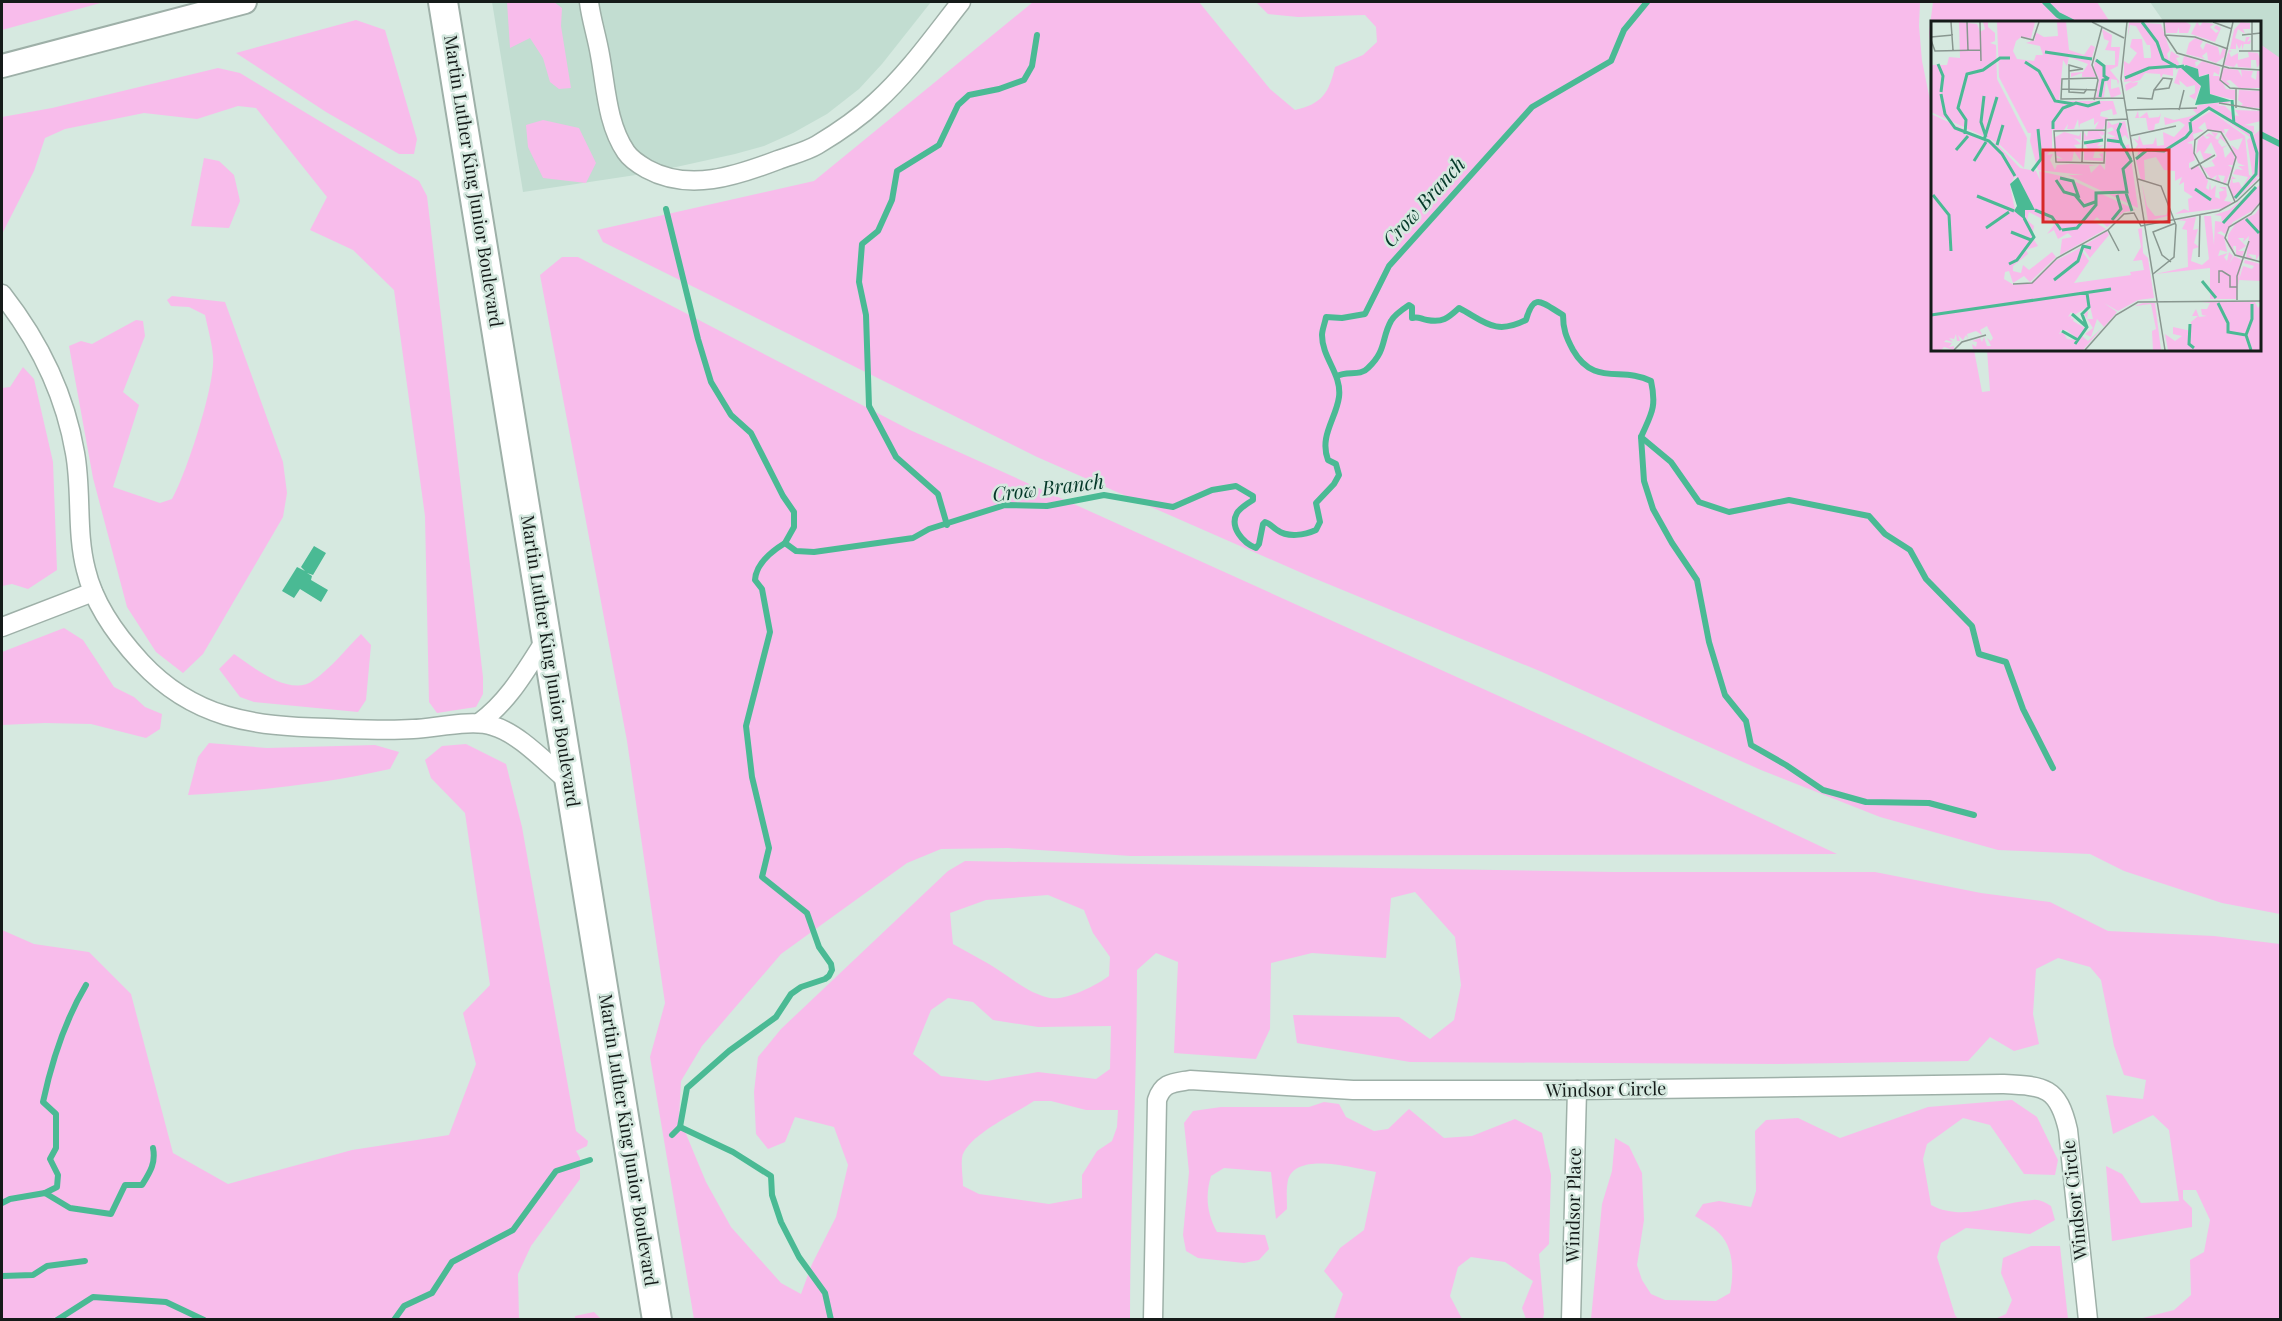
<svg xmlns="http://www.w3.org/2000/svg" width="2282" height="1321" font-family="'Playfair Display',serif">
<rect width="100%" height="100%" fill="#d6e9e0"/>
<g fill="#c2ddd1">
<path d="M 492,2 L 931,2 L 882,64 L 859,89 L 827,114 L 793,133 L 764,146 L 735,154 L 649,173 L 523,192 Z"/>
<path d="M 2150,2 L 2280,2 L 2280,164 L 2260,156 L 2260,22 L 2164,22 Z"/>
</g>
<g fill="#f8bceb" fill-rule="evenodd">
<path d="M 2,2 L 104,2 L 2,30 Z"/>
<path d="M 507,2 L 554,2 L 562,8 L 561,26 L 571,88 L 559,89 L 550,82 L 543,58 L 530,38 L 510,48 Z"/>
<path d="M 1033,2 L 1199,2 L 1270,89 L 1295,110 C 1322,104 1329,93 1335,67 L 1363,55 L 1377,42 L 1376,27 L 1365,15 L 1298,17 L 1268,14 L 1256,2 L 1920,2 L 1919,26 L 1922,61 L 1932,110 L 1932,350 L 1974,350 L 1982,392 L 1990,391 L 1987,350 L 2260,350 L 2260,44 L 2280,58 L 2280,914 L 2222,903 L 2124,871 L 2090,854 L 1998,850 L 1880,817 L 1761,770 L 1542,672 L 1311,577 L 1037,457 L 603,242 L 597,230 L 814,181 Z"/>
<path d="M 1933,2 L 2097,2 L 2110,22 L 1932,22 L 1932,58 L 1929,33 Z"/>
<path d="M 356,20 L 385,30 L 417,139 L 414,154 L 399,154 L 326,112 L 236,53 Z"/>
<path d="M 218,68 L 240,73 L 419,181 L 427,196 L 483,677 L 483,694 L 476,707 L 437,713 L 429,702 L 425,516 L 394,290 L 353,250 L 310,230 L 327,197 L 256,108 L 238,106 L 197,119 L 144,113 L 65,129 L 45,138 L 34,171 L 2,234 L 2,117 L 52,108 Z"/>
<path d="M 543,120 L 579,128 L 596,163 L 586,183 L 543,178 L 528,147 L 526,125 Z"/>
<path d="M 204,158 L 219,161 L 234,175 L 240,201 L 229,228 L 191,226 Z"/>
<path d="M 562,257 L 578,257 L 910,430 L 1585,735 L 1837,854 L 1131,856 L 1008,848 L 941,849 L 907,863 L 781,954 L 702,1046 L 681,1081 L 679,1117 L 706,1182 L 731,1227 L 781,1283 L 801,1294 L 812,1264 L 836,1217 L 848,1165 L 834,1127 L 795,1117 L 785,1142 L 768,1149 L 756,1134 L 754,1092 L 758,1057 L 781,1029 L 948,871 L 965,861 L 1614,872 L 1875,872 L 1981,893 L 2050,902 L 2108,931 L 2214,936 L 2280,944 L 2280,1319 L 2139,1319 L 2174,1310 L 2191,1295 L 2190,1260 L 2204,1252 L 2210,1220 L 2196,1190 L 2183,1190 L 2183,1199 L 2192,1208 L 2192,1227 L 2112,1241 L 2106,1166 L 2122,1174 L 2141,1203 L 2179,1201 L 2169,1130 L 2153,1115 L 2113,1134 L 2106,1095 L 2143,1099 L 2146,1080 L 2124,1075 L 2114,1046 L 2101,980 L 2090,967 L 2058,958 L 2036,969 L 2033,1014 L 2039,1044 L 2014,1051 L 1990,1037 L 1968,1061 L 1776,1064 L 1410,1062 L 1297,1043 L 1293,1015 L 1399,1017 L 1430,1039 L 1454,1020 L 1461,985 L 1455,937 L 1415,892 L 1391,898 L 1386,958 L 1312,953 L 1271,963 L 1270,1029 L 1256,1059 L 1174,1053 L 1178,962 L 1156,953 L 1137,970 C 1137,1086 1130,1203 1130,1319 L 694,1319 L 650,1057 L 665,1003 L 627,741 L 540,275 ZM 1048,895 L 1084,910 L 1093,933 L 1110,957 L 1109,976 C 1097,985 1066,1001 1050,998 C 1028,994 1008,975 989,964 C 977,957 965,951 953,944 L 950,913 L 986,900 ZM 948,998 L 973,1002 L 993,1020 L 1038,1027 L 1111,1026 L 1110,1069 L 1096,1079 L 1038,1072 L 987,1081 L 941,1076 L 913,1054 L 931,1010 ZM 1034,1101 L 1051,1101 L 1086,1110 L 1118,1110 L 1117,1127 L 1112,1141 L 1097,1151 L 1082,1175 L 1082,1198 L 1049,1204 L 979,1194 L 963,1186 C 963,1178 961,1167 962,1158 C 965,1137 1016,1113 1034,1101 Z"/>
<path d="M 172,296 L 225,302 L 283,462 L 287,493 L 283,517 L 203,654 L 183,673 L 156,652 L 127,607 L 93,478 L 69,346 L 81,341 L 92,344 L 136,320 L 143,321 L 145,336 L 123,392 L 139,405 L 113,487 L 160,503 L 172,499 C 186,475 216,383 213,356 C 212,343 208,329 205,315 L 189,307 L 171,306 L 167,300 Z"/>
<path d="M 23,367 L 34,379 L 53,462 L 57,570 L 28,589 L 12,584 L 2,586 L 2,388 L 10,387 Z"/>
<path d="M 64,628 L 83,640 L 114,687 L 134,697 L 145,707 L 162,714 L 160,729 L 146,738 L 91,724 L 45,723 L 2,725 L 2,652 Z"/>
<path d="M 361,634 L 371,645 L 366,700 L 358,712 L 254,702 L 240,697 L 219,669 L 234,654 C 253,667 291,698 314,680 C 331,668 346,649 361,634 Z"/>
<path d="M 209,743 L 267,748 L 375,745 L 399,752 L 390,769 C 324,784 255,791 188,795 L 198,757 Z"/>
<path d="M 466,744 L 506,764 L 522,827 L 576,1131 L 588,1141 L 587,1146 L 576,1151 L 580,1158 L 580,1179 L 531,1246 L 518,1274 L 519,1319 L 2,1319 L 2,930 L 34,944 L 89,952 L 131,994 L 173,1153 L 228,1184 L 352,1150 L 449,1135 L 476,1064 L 463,1013 L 490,985 L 465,813 L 431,778 L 425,760 L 442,746 Z"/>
<path d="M 2012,1100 L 2037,1117 L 2058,1160 L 2055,1175 L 2024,1174 L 1990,1125 L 1963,1118 L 1927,1144 L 1923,1159 L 1931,1205 C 1965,1223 1999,1202 2033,1200 C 2039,1199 2046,1203 2051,1206 L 2055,1220 L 2030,1234 L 1966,1228 L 1941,1243 L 1937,1257 L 1955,1315 L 1958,1319 L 1658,1320 L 1654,1318 L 1591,1319 L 1602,1204 L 1612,1171 L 1615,1138 L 1629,1146 L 1642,1173 L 1644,1220 L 1637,1265 L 1642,1280 L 1651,1294 L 1665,1300 L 1716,1301 L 1730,1293 C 1734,1274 1734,1247 1719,1233 C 1712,1226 1703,1221 1695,1216 L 1703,1204 L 1719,1201 L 1751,1207 L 1756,1191 L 1755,1131 L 1766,1120 L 1798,1118 L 1840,1138 L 1928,1107 Z"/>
<path d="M 1324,1102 L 1339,1104 L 1346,1117 L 1374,1131 L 1388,1129 L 1409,1109 L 1444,1138 L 1472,1136 L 1515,1119 L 1542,1133 L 1551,1175 L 1549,1244 L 1539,1254 L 1544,1313 L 1543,1319 L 1526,1319 L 1522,1308 L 1533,1281 L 1505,1262 L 1471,1257 L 1458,1267 L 1450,1296 L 1462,1319 L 1334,1319 L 1343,1294 L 1324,1271 L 1340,1248 L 1364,1230 L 1376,1172 C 1354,1168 1296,1151 1288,1180 C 1286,1189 1287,1200 1287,1209 L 1276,1219 L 1271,1172 L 1224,1168 L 1211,1176 C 1205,1196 1207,1214 1217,1232 L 1265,1235 L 1269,1249 L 1259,1260 L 1244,1263 L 1198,1258 L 1186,1251 L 1183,1235 L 1189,1172 L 1184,1123 L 1193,1111 L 1221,1107 L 1309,1107 Z"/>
<path d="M 2031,1246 L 2060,1246 L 2068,1319 L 1995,1319 L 2006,1314 L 2012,1300 L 2001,1273 L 2003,1258 Z"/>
<path d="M 594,1312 L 601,1319 L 575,1319 L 575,1316 Z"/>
</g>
<path fill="#4aba94" d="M 314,546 L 326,553 L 313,575 L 307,573 L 312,576 L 311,580 L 328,590 L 321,602 L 300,589 L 294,598 L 282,591 L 297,567 L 305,571 L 301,567 Z"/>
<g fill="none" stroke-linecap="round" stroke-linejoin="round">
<g stroke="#4aba94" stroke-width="6">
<path d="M 2045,2 L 2058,15 L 2072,22"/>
<path d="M 2260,134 L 2280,144"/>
<path d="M 666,209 L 698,339 L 711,382 L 731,415 L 751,433 L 783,496 L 794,512 L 794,527 L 785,543"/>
<path d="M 1337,376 C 1347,370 1360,377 1368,368 C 1387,350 1381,339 1391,321 C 1394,315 1403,309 1409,305 L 1412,307 L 1412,318 C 1419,316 1420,319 1427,320 C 1443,323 1448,318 1459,308 C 1484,321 1495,336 1526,320 C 1534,291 1542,303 1563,315 C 1563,329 1566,337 1573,350 C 1594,387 1622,366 1651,381 C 1657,408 1651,414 1641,437 L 1671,462 L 1699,502 L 1729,512 L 1789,500 L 1869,516 L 1885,534 L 1910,550 L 1926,579 L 1972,626 L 1979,654 L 2006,662 L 2023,709 L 2053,768"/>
<path d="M 1641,437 L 1644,481 L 1653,509 L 1672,543 L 1697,580 L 1709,642 L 1725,695 L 1746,721 L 1751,745 L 1786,765 L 1823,790 L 1866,802 L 1929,803 L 1974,815"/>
<path d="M 947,525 L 938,494 L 896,457 L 869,406 L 866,315 L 859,282 L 862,244 L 878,231 L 892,200 L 897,171 L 939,145 L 958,105 L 969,95 L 999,89 L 1024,80 L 1032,66 L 1037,35"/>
<path d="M 680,1127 L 733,1152 L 771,1176 L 772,1195 L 781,1222 L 799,1257 L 825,1293 L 831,1320"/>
<path d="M 672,1135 L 680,1127 L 687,1088 L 729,1051 L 776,1017 L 791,994 L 801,987 L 825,979 L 829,976 L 832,970 L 831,964 L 819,947 L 807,913 L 762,877 L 769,848 L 752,777 L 746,726 L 770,632 L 762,589 L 755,580 C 756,563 772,551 785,543 L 796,551 L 814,552 L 913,538 L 929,529 L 1005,505 L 1047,506 L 1104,495 L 1173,507 L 1212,490 L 1236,486 L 1253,496 L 1253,500 C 1248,503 1240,508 1237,513 C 1229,527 1243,543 1256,548 L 1259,544 L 1263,524 L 1265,522 C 1271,524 1272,527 1277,530 C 1288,538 1305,535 1316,530 L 1320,522 L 1316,503 L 1334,484 L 1339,475 L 1336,464 L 1328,460 C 1319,436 1336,419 1339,397 C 1342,374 1322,358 1322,335 C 1322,330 1325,323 1326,317 L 1342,318 L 1365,314 L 1389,266 L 1532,107 L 1611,61 L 1624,30 L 1647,2"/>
<path d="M 45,1193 L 57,1187 L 58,1175 L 50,1159 L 56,1148 L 56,1114 L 43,1102 C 52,1060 64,1022 86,985"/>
<path d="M 2,1203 L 10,1199 L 45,1193 L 70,1208 L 111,1214 L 125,1185 L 142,1185 C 150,1172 156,1163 153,1148"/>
<path d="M 2,1276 L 33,1275 L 47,1266 L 85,1261"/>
<path d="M 57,1320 L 93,1297 L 166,1302 L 204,1320"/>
<path d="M 394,1320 L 404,1306 L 432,1293 L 452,1262 L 513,1230 L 556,1171 L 590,1160"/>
</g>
<g stroke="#9eb0a8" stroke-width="21">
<g id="minor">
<path d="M 589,2 C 591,19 597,37 600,55 C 606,87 607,124 626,152 C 630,158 640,165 647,169 C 689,192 736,176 778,160 C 791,155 805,152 817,145 C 837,133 858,119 876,102 C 909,72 934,36 961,2"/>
<path d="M 2,294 C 38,340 65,394 75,453 C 82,491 76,532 86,570 C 94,604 117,636 141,662 C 194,719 253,726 327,728 C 355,729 384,731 413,729 C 435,728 473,719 493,726 C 519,733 548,765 569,782"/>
<path d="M 2,627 L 93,592"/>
<path d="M 479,723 C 509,701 526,670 546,639"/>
<path d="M 1153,1320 L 1157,1100 C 1163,1082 1173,1083 1190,1080 L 1353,1090 L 1577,1090 L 2002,1084 C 2044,1086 2058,1086 2068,1130 L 2088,1320"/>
<path d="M 1571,1320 L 1577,1090"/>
</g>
</g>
<g stroke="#9eb0a8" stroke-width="26">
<path id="tertiary" d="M 2,66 L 245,2"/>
</g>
<g stroke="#9eb0a8" stroke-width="32">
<path id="primary" d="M 443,2 L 657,1320"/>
</g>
<use href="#minor" stroke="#fff" stroke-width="18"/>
<use href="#tertiary" stroke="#fff" stroke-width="22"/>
<use href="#primary" stroke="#fff" stroke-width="28"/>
</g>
<g text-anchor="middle" stroke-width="5" stroke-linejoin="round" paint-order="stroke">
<g font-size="18" fill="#151b19" stroke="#d6e9e0">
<text transform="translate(473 181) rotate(81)" y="6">Martin Luther King Junior Boulevard</text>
<text transform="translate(550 661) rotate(81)" y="6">Martin Luther King Junior Boulevard</text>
<text transform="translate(1606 1090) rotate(-1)" y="6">Windsor Circle</text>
<text transform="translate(628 1140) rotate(81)" y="6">Martin Luther King Junior Boulevard</text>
<text transform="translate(2075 1200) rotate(-96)" y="6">Windsor Circle</text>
<text transform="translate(1574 1205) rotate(-89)" y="6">Windsor Place</text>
</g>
<g font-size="20" font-style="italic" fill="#043828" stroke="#d6e9e0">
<text transform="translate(1424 202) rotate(-48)" y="7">Crow Branch</text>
<text transform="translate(1048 488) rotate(-7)" y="7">Crow Branch</text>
</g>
</g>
<g transform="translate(1931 21)">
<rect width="330" height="330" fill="#d6e9e0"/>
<path d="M 28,1 L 46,3 L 49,11 L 54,8 L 52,1 L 62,1 L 57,1 L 57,6 L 64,12 L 64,20 L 59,22 L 65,24 L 66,58 L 96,117 L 93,147 L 67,122 L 0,91 L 0,44 L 16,44 L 18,36 L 29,37 ZM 66,1 L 104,1 L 100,17 L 90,16 L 85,20 L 82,30 L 86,38 L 103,40 L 105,34 L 112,34 L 109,25 L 95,22 L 104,19 L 104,11 L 113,16 L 127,15 L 126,1 L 135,1 L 138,29 L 153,34 L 160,24 L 164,26 L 159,43 L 165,56 L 151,56 L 151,52 L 140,56 L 140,52 L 152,51 L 157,43 L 138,36 L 136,45 L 132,39 L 128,80 L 182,80 L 186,93 L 182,94 L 181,88 L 170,91 L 169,95 L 177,97 L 172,108 L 164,108 L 168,100 L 163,104 L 163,97 L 149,103 L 148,108 L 147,98 L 143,108 L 136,108 L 137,103 L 133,109 L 121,109 L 121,128 L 116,134 L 122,133 L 119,139 L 124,149 L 126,144 L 140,143 L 166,144 L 158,145 L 160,152 L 169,143 L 174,149 L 176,117 L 185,116 L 176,112 L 183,109 L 181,106 L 176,108 L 177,100 L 181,104 L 194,100 L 198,119 L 194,114 L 190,117 L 194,125 L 198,123 L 207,187 L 137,154 L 153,154 L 107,149 L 99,120 L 100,112 L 97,112 L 68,56 ZM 198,1 L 230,3 L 239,29 L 236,33 L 238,40 L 240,30 L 249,36 L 245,37 L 248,42 L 246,49 L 242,47 L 242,55 L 232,53 L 230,57 L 229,53 L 214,52 L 209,59 L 199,62 L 207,61 L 206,64 L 195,70 L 194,64 L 201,60 L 193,61 L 193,40 L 198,43 L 206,32 L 199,26 L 201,18 L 211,18 L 213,37 L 220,37 L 220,32 L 219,24 L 216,24 L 205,5 L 199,4 L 197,15 ZM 234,1 L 255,1 L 260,4 L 257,12 L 248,12 L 248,6 L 246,12 L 235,12 ZM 266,1 L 269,5 L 272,1 L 283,3 L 279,6 L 285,12 L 288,10 L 283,7 L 285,4 L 290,7 L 284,21 L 260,13 ZM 310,1 L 319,2 L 319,8 L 312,8 L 314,13 L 307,8 L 304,17 L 314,21 L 315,16 L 319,16 L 316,21 L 320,19 L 319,23 L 313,23 L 311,29 L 311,23 L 308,28 L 305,22 L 305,28 L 299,28 L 303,9 ZM 171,8 L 181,14 L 180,26 L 189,26 L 187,45 L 179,49 L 188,60 L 187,64 L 186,59 L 180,58 L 180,68 L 188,66 L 190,73 L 180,77 L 175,59 L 173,76 L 165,78 L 168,58 L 163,47 L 164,37 L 173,44 L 184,44 L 184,30 L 174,29 L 178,20 L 173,18 ZM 264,17 L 272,20 L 269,25 L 272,29 L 275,22 L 287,26 L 289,35 L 292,27 L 295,29 L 293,36 L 285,42 L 277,39 L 276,31 L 271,35 L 274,38 L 255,33 L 258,22 ZM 298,29 L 301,30 L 298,31 L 300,36 L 307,32 L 307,39 L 318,36 L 317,31 L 327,32 L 330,41 L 326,47 L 325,39 L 320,39 L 320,47 L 307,46 L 306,42 L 303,46 L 293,44 ZM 253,35 L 268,40 L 264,41 L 265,46 L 271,40 L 289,46 L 288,54 L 283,51 L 282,55 L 288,55 L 295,68 L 304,69 L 304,79 L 279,73 L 276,53 L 267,56 L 267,48 L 251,43 ZM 249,44 L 270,64 L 264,79 L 258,75 L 264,72 L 264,64 L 256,66 L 248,59 L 249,64 L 243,62 ZM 292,47 L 307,49 L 311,56 L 310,49 L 322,50 L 320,56 L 325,59 L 326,50 L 330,50 L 330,67 L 308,67 L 299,59 L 295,60 L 299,63 L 296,65 L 290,58 ZM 308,69 L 330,70 L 330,87 L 308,86 L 312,83 L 307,79 ZM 299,80 L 301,81 L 301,86 L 300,81 L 285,84 L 294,85 L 303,94 L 308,95 L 304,89 L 330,90 L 330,100 L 313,104 L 323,105 L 323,111 L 327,108 L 319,116 L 280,89 L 273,90 L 257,103 L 258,111 L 248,118 L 259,111 L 258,103 L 280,90 L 314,115 L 318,154 L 327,158 L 304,179 L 298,167 L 301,155 L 305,158 L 301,158 L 302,162 L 308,161 L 311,167 L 317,156 L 302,153 L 305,148 L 312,149 L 307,145 L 314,145 L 307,142 L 300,124 L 307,129 L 312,117 L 299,120 L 294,114 L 298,108 L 293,108 L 294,112 L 276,109 L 274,101 L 267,107 L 273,110 L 262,113 L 263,119 L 256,122 L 261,123 L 264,139 L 258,142 L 258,147 L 267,145 L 277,160 L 275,167 L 278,169 L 279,161 L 280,169 L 285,164 L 284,176 L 289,178 L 288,171 L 294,169 L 288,166 L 295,166 L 296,175 L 293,180 L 301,181 L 294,187 L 244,193 L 253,188 L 258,190 L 257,178 L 262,176 L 253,170 L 253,161 L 248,164 L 251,156 L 244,160 L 244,150 L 233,149 L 225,136 L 213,139 L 214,159 L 210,159 L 205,139 L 209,126 L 204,128 L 207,123 L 202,117 L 207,120 L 208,114 L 212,124 L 222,123 L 225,116 L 226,125 L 233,124 L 232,111 L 243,116 L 254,104 L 248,100 L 234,104 L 233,96 L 243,99 L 257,96 L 266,93 L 262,89 L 268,84 ZM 207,90 L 208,97 L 216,91 L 218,97 L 228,96 L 230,92 L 228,102 L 224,103 L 223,110 L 217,109 L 215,97 L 204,97 ZM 0,93 L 66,123 L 89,147 L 105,150 L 109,159 L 108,150 L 134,156 L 205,189 L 193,191 L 176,206 L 166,196 L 162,200 L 175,208 L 129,234 L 131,218 L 141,216 L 137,212 L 127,218 L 123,209 L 116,213 L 123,204 L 120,197 L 115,200 L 98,191 L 96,199 L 103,205 L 101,216 L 107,225 L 95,229 L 97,233 L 82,245 L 82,250 L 90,252 L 92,244 L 98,249 L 121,231 L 125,236 L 99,261 L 93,255 L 82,262 L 78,250 L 74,251 L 73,258 L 83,264 L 101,262 L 124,240 L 149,227 L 158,240 L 143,262 L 200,254 L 199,251 L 213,249 L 211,239 L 202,240 L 210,226 L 207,208 L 211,207 L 212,232 L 217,237 L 223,277 L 207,279 L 187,290 L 173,282 L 186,291 L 173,306 L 166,298 L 160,316 L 154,313 L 162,307 L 153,293 L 154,291 L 157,290 L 156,298 L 162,298 L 159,285 L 143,294 L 140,291 L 137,296 L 141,294 L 140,298 L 143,297 L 142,300 L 154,307 L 153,312 L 147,318 L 135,309 L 130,309 L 128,313 L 132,311 L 136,318 L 145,319 L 144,323 L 151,315 L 157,320 L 171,307 L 152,329 L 42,328 L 41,323 L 45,326 L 46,321 L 41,320 L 49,317 L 51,321 L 53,316 L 56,325 L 60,325 L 56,317 L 60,320 L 62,317 L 56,305 L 49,309 L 51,314 L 45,310 L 36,313 L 37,318 L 35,314 L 32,319 L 27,314 L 29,320 L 26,320 L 25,313 L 23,318 L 18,317 L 22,321 L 15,319 L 13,321 L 21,322 L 18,326 L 23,325 L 23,329 L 13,326 L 10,329 L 0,329 ZM 84,155 L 104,189 L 94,189 L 93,198 L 84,189 L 79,164 ZM 329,109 L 330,155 L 322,157 L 316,119 ZM 157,110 L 171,110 L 174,112 L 171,115 L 167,111 L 172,118 L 166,125 L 173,124 L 164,129 L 162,137 L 171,137 L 168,133 L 172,132 L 172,140 L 153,139 L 153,128 L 158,130 L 154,123 L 168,118 L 153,119 L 153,111 L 156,116 ZM 133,111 L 148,115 L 150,111 L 150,119 L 143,117 L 150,123 L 143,124 L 147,129 L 150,127 L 149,139 L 143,130 L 141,140 L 127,141 L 125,137 L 132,138 L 125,134 L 123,117 ZM 280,111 L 287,112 L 284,117 L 287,119 L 290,113 L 296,123 L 289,117 L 287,121 L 291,126 L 297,124 L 292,127 L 294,137 L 301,129 L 304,138 L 302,144 L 297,144 L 301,147 L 295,162 L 292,162 L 294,155 L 287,154 L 290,161 L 284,159 L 286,154 L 280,158 L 270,144 L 274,147 L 284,145 L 281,140 L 277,143 L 286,135 L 280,121 L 273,132 L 281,133 L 277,138 L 273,139 L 269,129 L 265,133 L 267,119 L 272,114 L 276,118 L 279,116 L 274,115 L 278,112 L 284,116 ZM 211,163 L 216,185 L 224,195 L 235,194 L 238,189 L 240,194 L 217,200 ZM 330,163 L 330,180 L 321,190 L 302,201 L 294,213 L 290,210 L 286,212 L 293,215 L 296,231 L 289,229 L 287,235 L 297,232 L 293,236 L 296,240 L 298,231 L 302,235 L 298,243 L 303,235 L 311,239 L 305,278 L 279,278 L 279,247 L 224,253 L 257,246 L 256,209 L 251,208 L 255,200 L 246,199 L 265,196 L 262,209 L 267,208 L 263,222 L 268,226 L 262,228 L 260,240 L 271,244 L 278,238 L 273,195 L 280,195 L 283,224 L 284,200 L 291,201 L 290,195 L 283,194 L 298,189 ZM 330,185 L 330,232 L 325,239 L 325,234 L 317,233 L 323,239 L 315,237 L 318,215 L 312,221 L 313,217 L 307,217 L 315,225 L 307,230 L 313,230 L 311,236 L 305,233 L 305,225 L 302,225 L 303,232 L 297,225 L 297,214 L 305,202 L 324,193 ZM 176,210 L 178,214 L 159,237 L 151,226 ZM 314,239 L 330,243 L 330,260 L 308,259 L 312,245 L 321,248 L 323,245 L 313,242 ZM 271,281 L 324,281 L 327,287 L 330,283 L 326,281 L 330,281 L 330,329 L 237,329 L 234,313 L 244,320 L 251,315 L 242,313 L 242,306 L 260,310 L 260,301 L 267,295 L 261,295 L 265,288 L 268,296 L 276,295 L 271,294 L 270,288 L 276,288 L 279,282 ZM 212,282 L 224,282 L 230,329 L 222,329 L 221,310 L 225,308 L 220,283 L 203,285 Z" fill="#f8bceb" fill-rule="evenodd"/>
<path d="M 255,44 L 267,48 L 268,56 L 278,53 L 279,73 L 302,80 L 264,84 L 270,65 L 250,47 ZM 87,156 L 104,189 L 94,189 L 94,199 L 83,190 L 86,185 L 79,163 Z" fill="#4aba94"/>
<path fill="none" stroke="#4aba94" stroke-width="3" d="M 211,1 L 226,21 L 232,38 L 246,46 L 253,45M 114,31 L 161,38M 165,39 L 173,45 L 173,55 L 178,58M 94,41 L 108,50 L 124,80 L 143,83M 7,43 L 12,55 L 10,71M 194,57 L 218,47 L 245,45M 10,73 L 14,93 L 24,107 L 58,120 L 71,133 L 84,155M 53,75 L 50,101 L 55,116M 169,76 L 172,59 L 177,58M 301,79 L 303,103M 259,100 L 278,87 L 320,112 L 326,132 L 325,153 L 304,177M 190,102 L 187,109 L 191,124M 122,108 L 122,101 L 132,87 L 145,82 L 157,85 L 169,81M 34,113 L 35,99 L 27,87 L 36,53 L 52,49 L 69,37 L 79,37M 53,119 L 66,76M 176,119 L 190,121 L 200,139M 153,122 L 172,119M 66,124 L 72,104M 25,129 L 37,115M 205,138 L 216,129 L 233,130 L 255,116 L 260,110 L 259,101M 43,140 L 55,121M 101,150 L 110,138 L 107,108M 129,157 L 142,160 L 148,177M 125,159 L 133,171 L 144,174 L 153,185 L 164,181M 264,168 L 280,179M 195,172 L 201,190M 2,174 L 18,194 L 20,230M 46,175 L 83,190M 104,189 L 121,196 L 130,209M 315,198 L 328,212M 181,199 L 190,188 L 186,174M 292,202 L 325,166M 55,207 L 78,191M 131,209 L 146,207 L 165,184 L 165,172 L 196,171 L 192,148 L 201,139M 80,211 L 100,219M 78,243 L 86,239 L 103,216 L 93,197M 123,259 L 147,240 L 152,225 L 160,227M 271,260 L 285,277M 287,282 L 297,302 L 297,311 L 315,314 L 320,329M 141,293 L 156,306M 0,294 L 180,268M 259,303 L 258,323 L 263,327M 131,310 L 147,319M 315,314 L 321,298 L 321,283M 144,323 L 156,306 L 151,293 L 158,286 L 156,272"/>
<path fill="none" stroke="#899790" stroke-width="1.5" d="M 20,1 L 22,29M 36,1 L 37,29M 49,1 L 50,40M 161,1 L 193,17M 196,1 L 190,58 L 234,329M 233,1 L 234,14 L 246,32 L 298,47 L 330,49M 282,1 L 301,8M 302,1 L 289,59 L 299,67 L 330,69M 234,14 L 264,16 L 297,28M 311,14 L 330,12M 0,16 L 22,14M 90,16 L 102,19 L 108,1M 0,19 L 4,30 L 50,29M 308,30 L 330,30M 321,30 L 321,1M 138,50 L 152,48 L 138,44 L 138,71 L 153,72 L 156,68M 166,57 L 131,58 L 130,78 L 193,77M 130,68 L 166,69M 206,77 L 221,78 L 223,69 L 238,67 L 241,58 L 232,57 L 223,69M 163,79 L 167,59 L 161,44 L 171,6M 288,82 L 330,89M 305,87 L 305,68M 195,89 L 266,87M 248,89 L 253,69M 175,109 L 123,110 L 125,141 L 173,142 L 175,99 L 197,98M 199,115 L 245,105M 151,141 L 152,110M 260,148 L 284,134M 207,158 L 230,165 L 245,204 L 243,236 L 222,253M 297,164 L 276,157 L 263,132 L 264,119 L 277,109 L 290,111 L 305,136 L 297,164 L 304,181M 330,181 L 320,193 L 298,206 L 294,217 L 304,234 L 330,241M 177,209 L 188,230M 268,236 L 269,193M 240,241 L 231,234 L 222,211 L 245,202M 288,262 L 288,250 L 291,250 L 299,255 L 299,266 L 306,266M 82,263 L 101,262 L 126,237 L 177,209 L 193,193 L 203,192 L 210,205 L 288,190 L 306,180 L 330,157M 306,279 L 306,255 L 318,220M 23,329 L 31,321 L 55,314M 154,329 L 185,294 L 207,281 L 330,280"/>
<path fill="#d62828" fill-opacity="0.15" stroke="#d62828" stroke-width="3" d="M 112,129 L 238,129 L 238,201 L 112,201 Z"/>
<rect width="330" height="330" fill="none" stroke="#151b19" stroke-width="3"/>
</g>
<rect width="2282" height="1321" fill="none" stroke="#151b19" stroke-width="6"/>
</svg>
